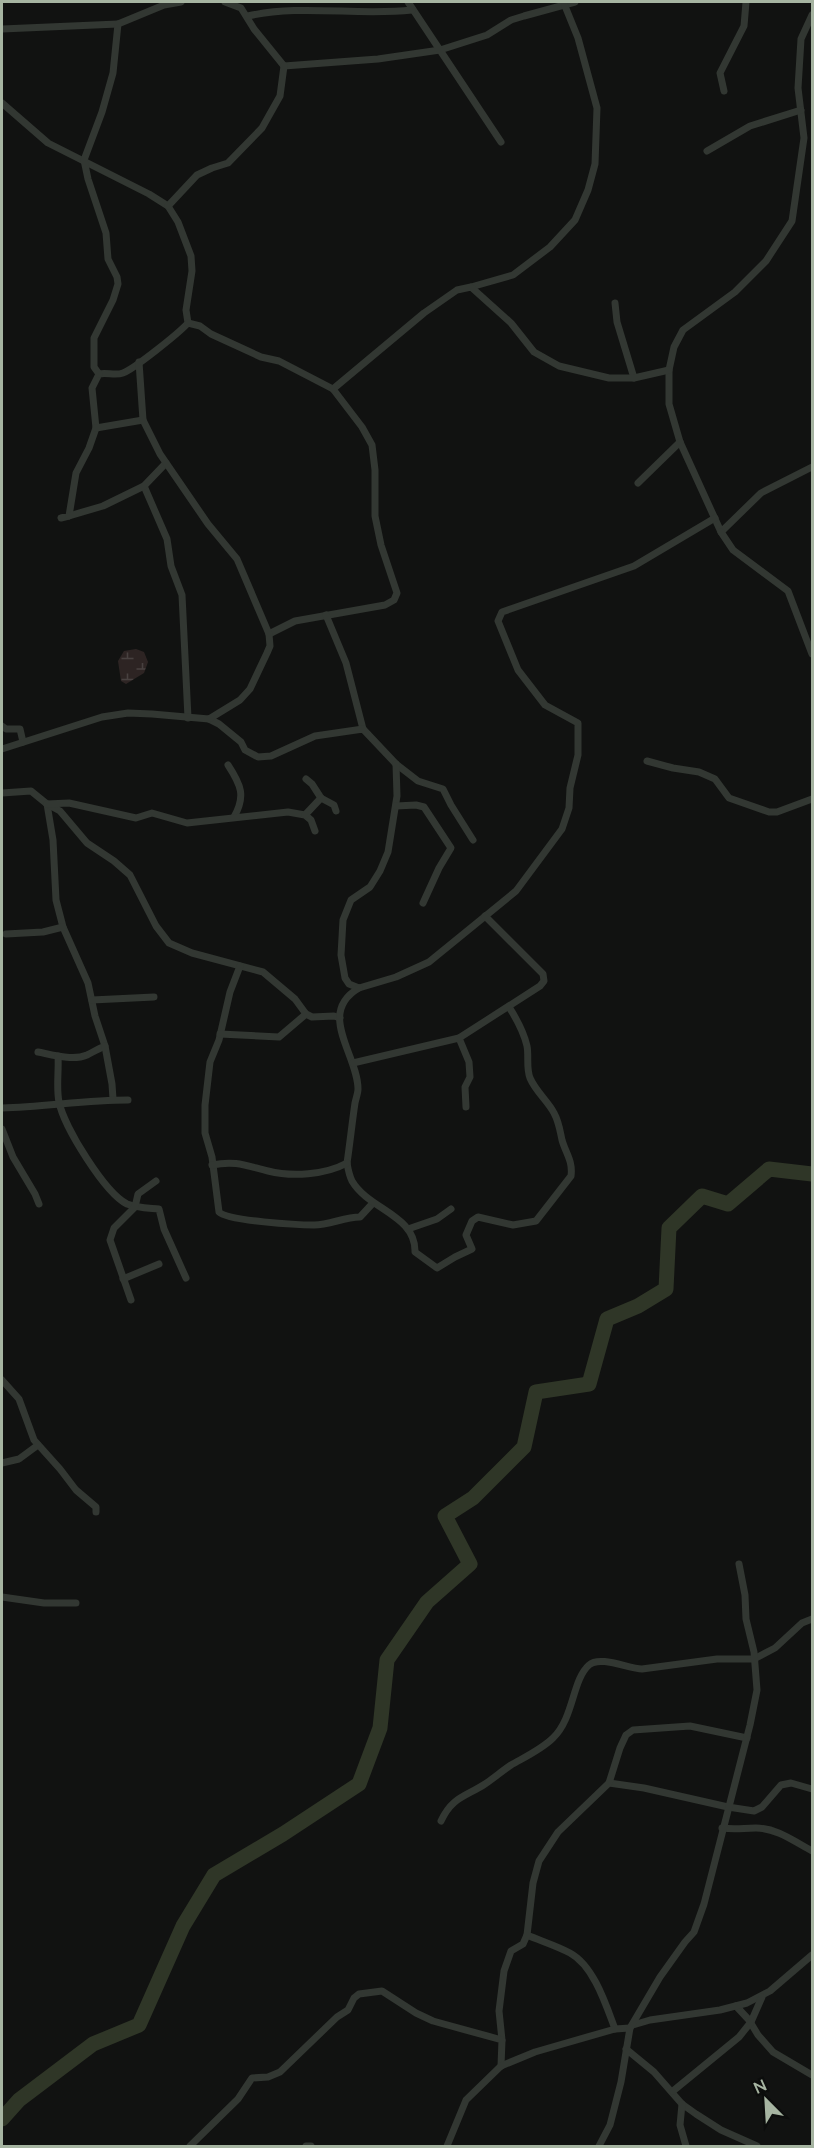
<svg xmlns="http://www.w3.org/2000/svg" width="814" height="2148" font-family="Lato,sans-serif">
<defs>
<pattern id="wetland-marsh" width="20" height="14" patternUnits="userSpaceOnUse" patternTransform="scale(1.5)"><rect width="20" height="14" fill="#2d2423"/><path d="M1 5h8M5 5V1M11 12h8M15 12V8" fill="none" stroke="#484140"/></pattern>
</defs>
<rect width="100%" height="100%" fill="#111211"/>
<path fill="url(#wetland-marsh)" d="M 136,649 L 144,652 L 148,662 L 144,673 L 126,684 L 121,681 L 118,661 L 124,651 Z"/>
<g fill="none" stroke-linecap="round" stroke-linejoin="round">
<path stroke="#2f3627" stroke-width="15" d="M 2,2119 L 19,2100 L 93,2044 L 139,2025 L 183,1926 L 214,1875 L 283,1834 L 359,1784 L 380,1728 L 387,1660 L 427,1602 L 470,1564 L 445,1516 L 473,1498 L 524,1447 L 536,1392 L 589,1384 L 607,1319 L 638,1306 L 666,1289 L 669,1228 L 702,1196 L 728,1204 L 769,1169 L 812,1174"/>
<g stroke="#323732" stroke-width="7">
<path d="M 225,2 L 241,8 L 254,29 L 284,66 L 378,59 L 440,50 L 487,35 L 511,20 L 524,16 L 575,2"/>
<path d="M 408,2 L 501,142"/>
<path d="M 812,15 L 801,39 L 798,88 L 804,138 L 792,221 L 766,261 L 735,292 L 683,330 L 674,347 L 669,370 L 669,404 L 680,442 L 721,532 L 761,493 L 812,467"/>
<path d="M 248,16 C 301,4 358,16 412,10"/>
<path d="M 2,29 L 118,24"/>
<path d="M 724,91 L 720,73 L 744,26 L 746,2"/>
<path d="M 2,103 L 48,143 L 149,194 L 168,206 L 178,222 L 191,256 L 192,271 L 186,310 L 188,323 C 179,333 134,369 123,373 C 115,376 107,372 99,374 L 92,388 L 96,428 L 89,448 L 76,473 L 69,516 L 61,518"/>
<path d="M 707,151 L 750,126 L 801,110"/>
<path d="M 168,206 L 197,175 L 212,168 L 228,163 L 262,128 L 280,96 L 284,66"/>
<path d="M 471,287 L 513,275 L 550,247 L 575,220 L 588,190 L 595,164 L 597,108 L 578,38 L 565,6"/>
<path d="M 615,303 L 617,322 L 634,378"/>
<path d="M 188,323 L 200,326 L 211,334 L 261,357 L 279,361 L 333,389 L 362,427 L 372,445 L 375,470 L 375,516 L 381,545 L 397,593 L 394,600 L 385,605 L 295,621 L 269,634"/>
<path d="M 99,374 L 94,367 L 94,338 L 113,300 L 118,284 L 117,277 L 108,259 L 106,233 L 88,179 L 84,160 L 102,112 L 113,73 L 118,24 L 164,5 L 181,2"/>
<path d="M 333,389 L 424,313 L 457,290 L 471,287 L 511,323 L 534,352 L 559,366 L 609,378 L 634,378 L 669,370"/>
<path d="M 96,428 L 143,420"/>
<path d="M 638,483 L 680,442"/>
<path d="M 144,486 L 167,539 L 171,566 L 182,595 L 188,718"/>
<path d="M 69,516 L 103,506 L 144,486 L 166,463"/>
<path d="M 721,532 L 733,550 L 788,591 L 812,654"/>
<path d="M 326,615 L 346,663 L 363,729"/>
<path d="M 209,719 L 219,724 L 241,742 L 245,750 L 258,757 L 271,756 L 315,736 L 363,729 L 396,764 L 418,781 L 443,789 L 451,805 L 473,840"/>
<path d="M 2,726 L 6,729 L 20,729 L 23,742"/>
<path d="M 2,749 L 102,717 L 128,713 L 152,714 L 209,719 L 240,700 L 250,689 L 267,653 L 270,646 L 269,634 L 237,559 L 208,524 L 160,454 L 143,420 L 139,362"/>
<path d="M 647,761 L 673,768 L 699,772 L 715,779 L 729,798 L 769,812 L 777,812 L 812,799"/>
<path d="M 396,764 L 397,796 L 388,852 L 380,871 L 370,887 L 351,900 L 343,920 L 341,955 L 345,978 L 349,984 L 359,988 L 396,977 L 429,962 L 516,891 L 562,829 L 569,808 L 570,788 L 578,755 L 578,723 L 545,705 L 518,670 L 498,621 L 502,612 L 634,566 L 715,518"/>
<path d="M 228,765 C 241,785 246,796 234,817"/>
<path d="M 306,779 L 312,784 L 321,798"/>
<path d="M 2,793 L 31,791 L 47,804 L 53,840 L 56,900 L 63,927 L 88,983 L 95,1016 L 105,1046 C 98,1049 93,1052 87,1055 C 73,1061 53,1055 38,1052"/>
<path d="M 47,804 L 60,811 L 87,843 L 114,861 L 130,875 L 156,926 L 169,943 L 192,953 L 263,972 L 295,999 L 306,1014 L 312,1017 L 334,1016 L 340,1018"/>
<path d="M 47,804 L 69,803 L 136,818 L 152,813 L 187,823 L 288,812 L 305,815 L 311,820 L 315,831"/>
<path d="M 396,806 L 416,805 L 424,807 L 451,848 L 439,868 L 423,903"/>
<path d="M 305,815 L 321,798 L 334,805 L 336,811"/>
<path d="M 6,934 L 43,932 L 63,927"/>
<path d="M 240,966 L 230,992 L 219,1040 L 210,1062 L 205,1105 L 205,1133 L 212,1157 L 219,1212 C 227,1221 299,1225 314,1225 C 330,1225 344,1217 360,1217 L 373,1203"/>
<path d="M 359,988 C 316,1013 358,1055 358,1089 C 358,1093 356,1098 355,1103 C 352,1123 350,1143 347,1163 C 348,1169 349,1175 352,1181 C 369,1210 416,1215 415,1252 L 437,1268 L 455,1257 L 472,1249 L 466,1235 L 472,1221 L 478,1217 L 513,1225 L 536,1221 L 571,1176 C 573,1161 566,1154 562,1140 C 560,1131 559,1122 554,1113 C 548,1101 536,1092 530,1078 C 526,1068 529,1056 527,1046 C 524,1033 516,1018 509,1007"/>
<path d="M 92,1000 L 154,997"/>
<path d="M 220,1034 L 279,1037 L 306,1014"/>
<path d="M 459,1038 L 469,1062 L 470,1077 L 465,1087 L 466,1107"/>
<path d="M 105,1046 L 112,1084 L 113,1099"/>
<path d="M 58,1056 C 59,1072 56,1087 59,1102 C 64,1127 105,1193 127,1204 C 137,1208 149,1208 159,1209 L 164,1229 L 186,1278"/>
<path d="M 353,1063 L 459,1038 L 540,986 L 544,981 L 543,974 L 485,916"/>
<path d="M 2,1108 C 44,1107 86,1100 128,1100"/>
<path d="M 2,1129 L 13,1157 L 35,1194 L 39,1204"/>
<path d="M 212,1165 C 236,1160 247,1166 268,1171 C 292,1177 325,1175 347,1163"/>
<path d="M 408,1229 L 437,1219 L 451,1209"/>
<path d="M 123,1279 L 159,1264"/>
<path d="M 131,1300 L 110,1240 L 114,1228 L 135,1207 L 138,1194 L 156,1181"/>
<path d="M 2,1380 L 19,1399 L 34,1440 L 60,1469 L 76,1490 L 96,1507 L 96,1512"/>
<path d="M 2,1463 L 19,1459 L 38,1445"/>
<path d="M 2,1597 L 44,1603 L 76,1603"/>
<path d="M 609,1783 L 644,1788 L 728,1807 L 754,1811 L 762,1807 L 781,1785 L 791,1783 L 812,1789"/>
<path d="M 441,1821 C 452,1797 465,1797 485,1784 C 494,1778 502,1771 511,1765 C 525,1757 542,1749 553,1738 C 574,1718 572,1680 589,1665 C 600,1655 629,1669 642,1669 L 717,1659 L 754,1659 L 775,1648 L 802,1623 L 812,1619"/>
<path d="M 722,1828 C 736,1830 743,1828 756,1828 C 777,1828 795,1842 812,1851"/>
<path d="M 527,1935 C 541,1941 557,1946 570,1953 C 594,1966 606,2005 615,2029"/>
<path d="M 736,2006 L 749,2020 L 758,2035 L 773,2052 L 812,2075"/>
<path d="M 633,2025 L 650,2020 L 720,2010 L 747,2003 L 770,1991 L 812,1955"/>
<path d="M 502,2040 L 499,2011 L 504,1971 L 511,1951 L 523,1944 L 527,1935 L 533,1883 L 539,1861 L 558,1832 L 609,1783 L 620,1748 L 626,1735 L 633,1730 L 690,1726 L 747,1738"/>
<path d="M 626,2049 L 654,2072 L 682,2104 L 696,2114 L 721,2130 L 757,2146"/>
<path d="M 673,2091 L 739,2037 L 751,2022 L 762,1997"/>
<path d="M 682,2104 L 680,2125 L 686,2146"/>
<path d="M 190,2146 L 238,2099 L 252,2078 L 268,2077 L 280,2072 L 337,2017 L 348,2010 L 354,1998 L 359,1994 L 382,1991 L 416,2013 L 433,2021 L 502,2040 L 501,2066"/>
<path d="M 306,2146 L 311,2146"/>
<path d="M 447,2146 L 466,2100 L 501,2066 L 535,2052 L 615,2029 L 630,2028"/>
<path d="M 599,2146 L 610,2125 L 621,2082 L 630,2028 L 660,1977 L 685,1942 L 694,1932 L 704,1904 L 750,1725 L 757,1690 L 754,1652 L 746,1619 L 745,1595 L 739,1564"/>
</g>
</g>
<rect width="814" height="2148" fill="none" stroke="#a6b4a1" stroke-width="6"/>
<g transform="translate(766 2100) rotate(336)" stroke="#0c0d0c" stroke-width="4.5" paint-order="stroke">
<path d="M0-4.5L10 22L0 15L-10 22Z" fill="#a6b4a1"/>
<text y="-9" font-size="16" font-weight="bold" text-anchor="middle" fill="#a6b4a1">N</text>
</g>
</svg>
